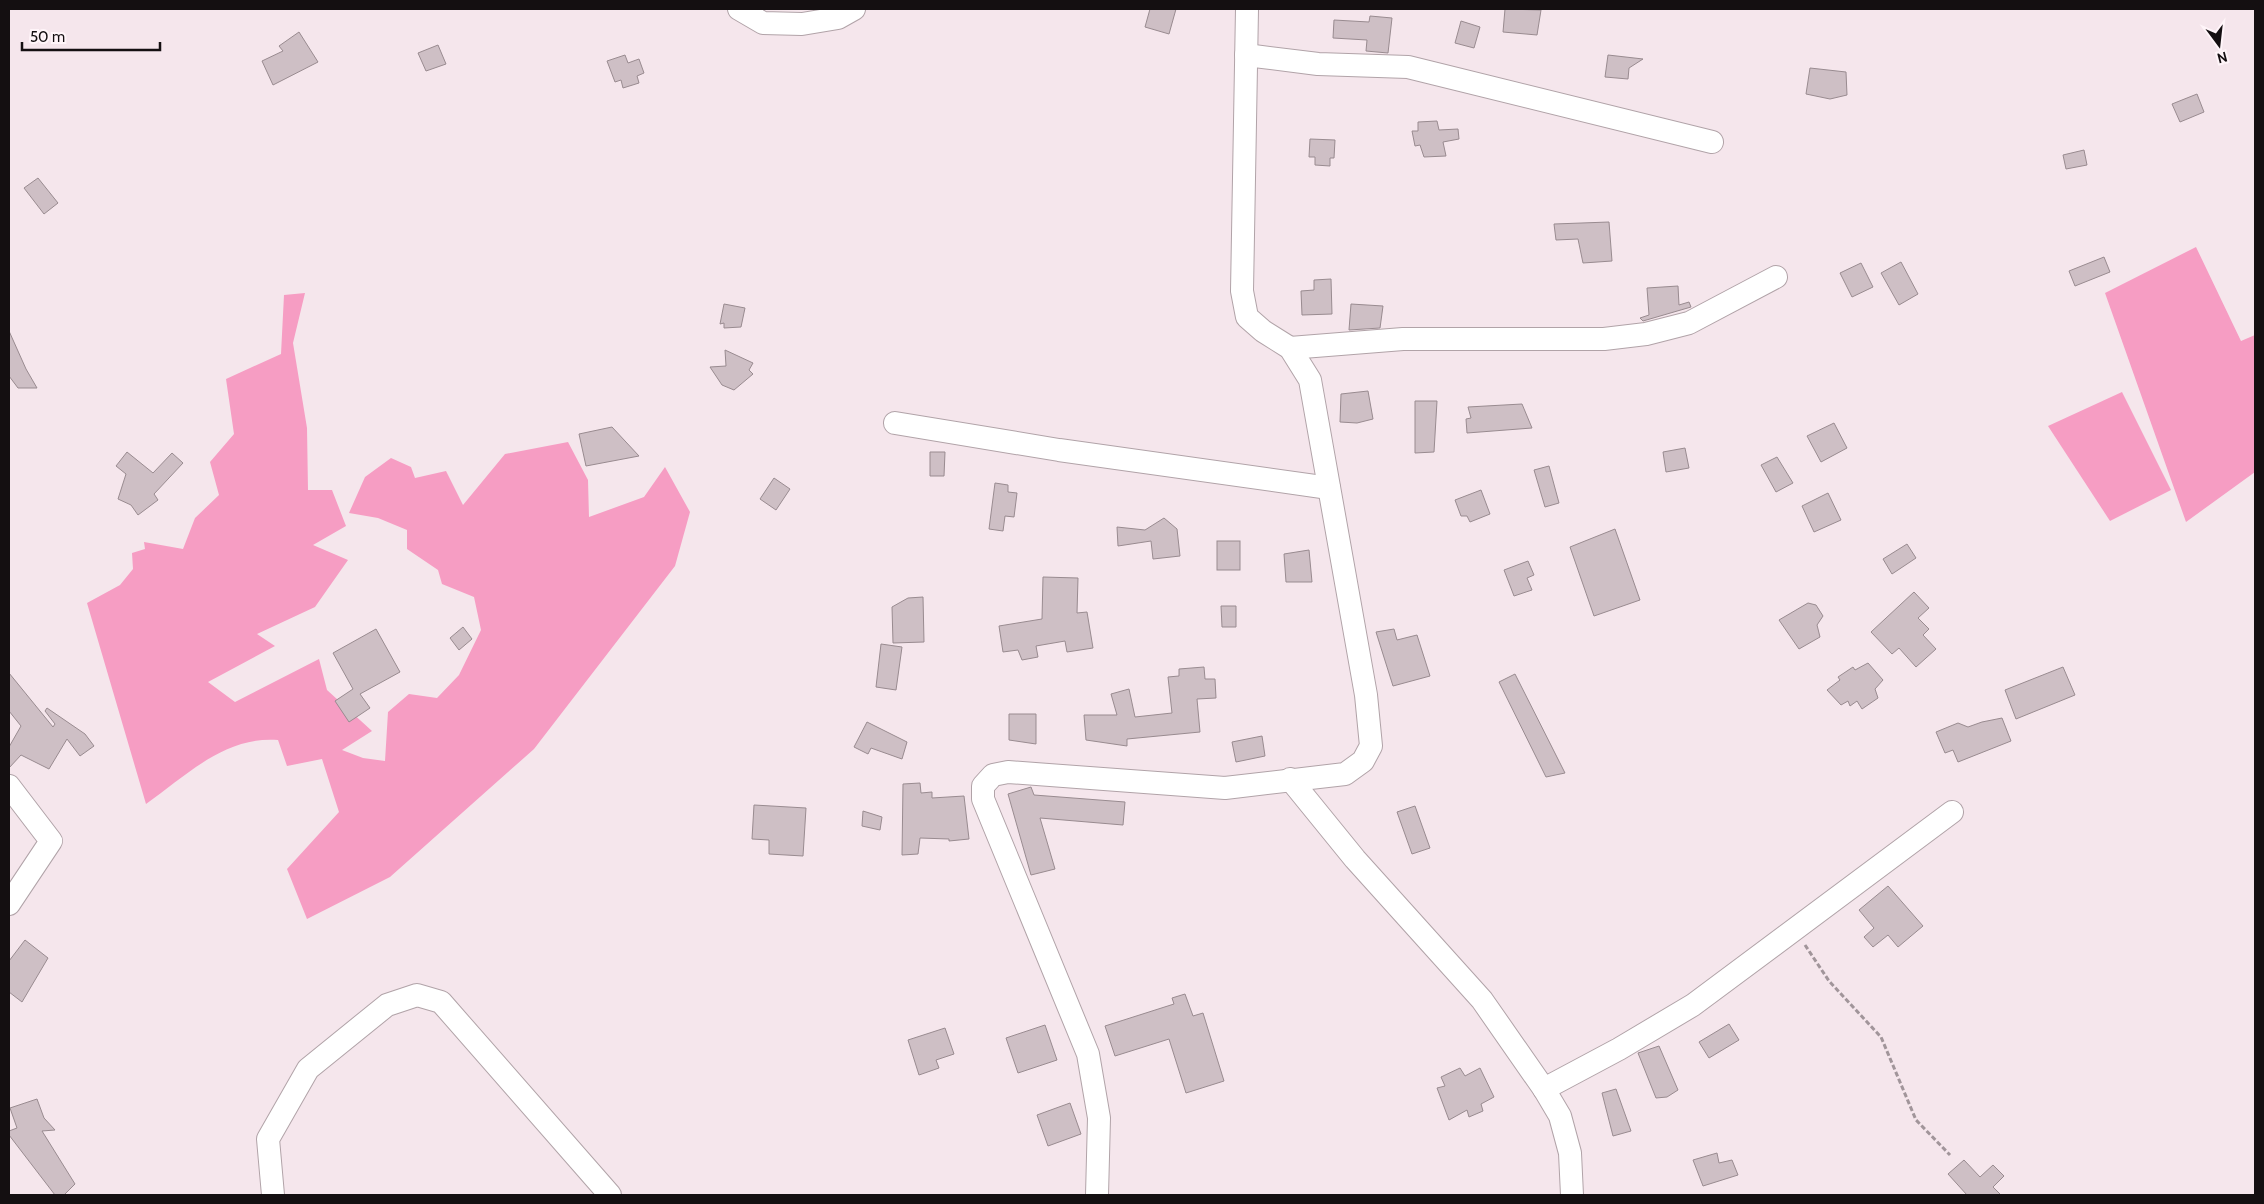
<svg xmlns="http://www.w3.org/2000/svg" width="2264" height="1204" font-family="Cabin,sans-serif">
<rect width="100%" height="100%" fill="#f5e6ec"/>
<g fill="#f69dc3">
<path d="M 2196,247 L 2241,341 L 2255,335 L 2255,472 L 2186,522 L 2105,293 Z"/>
<path d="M 305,293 L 293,343 L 307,428 L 308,490 L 332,490 L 346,526 L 313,545 L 348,560 L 315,607 L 257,634 L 275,646 L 208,682 L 235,702 L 319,659 L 327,690 L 372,731 L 342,750 L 363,758 L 385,761 L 388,712 L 409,694 L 437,698 L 459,675 L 481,630 L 474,597 L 442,584 L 438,570 L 407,549 L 407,530 L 378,518 L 349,513 L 365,477 L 391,458 L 411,467 L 415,478 L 446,471 L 463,505 L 505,454 L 568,442 L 588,480 L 589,517 L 644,497 L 665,467 L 690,512 L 675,566 L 534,749 L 390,877 L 307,919 L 287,869 L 339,812 L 322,759 L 287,766 L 278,740 C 225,736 187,775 146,804 L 87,603 L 120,585 L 133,569 L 132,553 L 145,549 L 144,542 L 183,549 L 195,518 L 219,495 L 210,462 L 234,434 L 226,379 L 281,354 L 284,295 Z"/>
<path d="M 2122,392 L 2171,490 L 2110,521 L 2048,426 Z"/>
</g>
<g fill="#cebfc5" stroke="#998b90">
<path d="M 1150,9 L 1176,9 L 1169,34 L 1145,27 Z"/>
<path d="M 1505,9 L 1541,10 L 1537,35 L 1503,32 Z"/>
<path d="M 1370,16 L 1392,18 L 1388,53 L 1366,51 L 1367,40 L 1333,38 L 1334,20 L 1369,22 Z"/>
<path d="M 1461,21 L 1480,27 L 1474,48 L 1455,43 Z"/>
<path d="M 299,32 L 318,62 L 273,85 L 262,61 L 283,51 L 279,46 Z"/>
<path d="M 438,45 L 446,64 L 426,71 L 418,53 Z"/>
<path d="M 625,55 L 628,63 L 639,59 L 644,73 L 637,76 L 639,83 L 623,88 L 621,80 L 615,82 L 607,61 Z"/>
<path d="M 1608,55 L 1643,59 L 1629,68 L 1628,79 L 1605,77 Z"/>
<path d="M 1810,68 L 1846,72 L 1847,95 L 1830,99 L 1806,94 Z"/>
<path d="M 2197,94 L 2204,112 L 2180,122 L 2172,104 Z"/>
<path d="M 1437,121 L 1439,130 L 1458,129 L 1459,139 L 1443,142 L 1446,156 L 1424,157 L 1420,145 L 1415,146 L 1412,131 L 1418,131 L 1418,122 Z"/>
<path d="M 1310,139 L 1335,140 L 1334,158 L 1330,158 L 1330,166 L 1315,165 L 1315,157 L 1309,157 Z"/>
<path d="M 2084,150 L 2087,165 L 2066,169 L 2063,155 Z"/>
<path d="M 38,178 L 58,203 L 44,214 L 24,188 Z"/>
<path d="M 1609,222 L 1612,261 L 1583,263 L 1578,239 L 1556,240 L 1554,224 Z"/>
<path d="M 2104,257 L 2110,272 L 2075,286 L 2069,271 Z"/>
<path d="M 1901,262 L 1918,294 L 1899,305 L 1881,273 Z"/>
<path d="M 1861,263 L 1873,287 L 1852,297 L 1840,273 Z"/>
<path d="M 1331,279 L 1332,314 L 1302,315 L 1301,291 L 1314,290 L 1314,280 Z"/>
<path d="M 1678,286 L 1679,305 L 1689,302 L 1691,307 L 1643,321 L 1640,318 L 1649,315 L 1647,288 Z"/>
<path d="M 724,304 L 745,308 L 741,327 L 724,328 L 724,323 L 720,324 Z"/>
<path d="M 1351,304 L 1383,306 L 1380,328 L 1349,330 Z"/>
<path d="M 9,331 L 26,369 L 37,388 L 18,388 L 9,376 Z"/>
<path d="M 725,350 L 753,363 L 749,370 L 753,374 L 734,390 L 722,385 L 710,367 L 726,366 Z"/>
<path d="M 1368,391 L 1373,419 L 1357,423 L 1340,422 L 1341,394 Z"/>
<path d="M 1415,401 L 1437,401 L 1434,452 L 1415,453 Z"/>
<path d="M 1522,404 L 1532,428 L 1467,433 L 1466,419 L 1471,418 L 1468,407 Z"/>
<path d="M 1834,423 L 1847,448 L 1821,462 L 1807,436 Z"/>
<path d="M 612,427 L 639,456 L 586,466 L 579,434 Z"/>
<path d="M 1685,448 L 1689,468 L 1666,472 L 1663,452 Z"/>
<path d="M 127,452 L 153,473 L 172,453 L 183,463 L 154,494 L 158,500 L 138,515 L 131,505 L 118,499 L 126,474 L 116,466 Z"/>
<path d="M 930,452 L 945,452 L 944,476 L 930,476 Z"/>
<path d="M 1777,457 L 1793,483 L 1776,492 L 1761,465 Z"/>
<path d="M 1549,466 L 1559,503 L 1545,507 L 1534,470 Z"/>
<path d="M 774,478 L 790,489 L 776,510 L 760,499 Z"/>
<path d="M 995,483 L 1008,485 L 1008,492 L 1017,493 L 1014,517 L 1005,516 L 1003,531 L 989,529 Z"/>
<path d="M 1481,490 L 1490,514 L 1470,522 L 1467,516 L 1461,516 L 1455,500 Z"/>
<path d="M 1828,493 L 1841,520 L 1814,532 L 1802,506 Z"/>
<path d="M 1164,518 L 1177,529 L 1180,556 L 1153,559 L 1151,541 L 1118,546 L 1117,527 L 1145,530 Z"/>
<path d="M 1615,529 L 1640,600 L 1594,616 L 1570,547 Z"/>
<rect x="1217" y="541" width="23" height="29"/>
<path d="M 1907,544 L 1916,558 L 1892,574 L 1883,559 Z"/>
<path d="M 1309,550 L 1312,582 L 1286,582 L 1284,554 Z"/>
<path d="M 1528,561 L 1534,575 L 1527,578 L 1532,590 L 1514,596 L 1504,570 Z"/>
<path d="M 1043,577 L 1078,578 L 1077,613 L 1087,612 L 1093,648 L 1067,652 L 1065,641 L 1036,646 L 1038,657 L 1022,660 L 1018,650 L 1003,652 L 999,626 L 1042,619 Z"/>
<path d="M 1914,592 L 1929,608 L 1918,618 L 1929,629 L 1923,635 L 1936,649 L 1916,667 L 1899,648 L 1892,654 L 1871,632 Z"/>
<path d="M 923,597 L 924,642 L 893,643 L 892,607 L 908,598 Z"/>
<path d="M 1808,603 L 1816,605 L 1823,616 L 1817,625 L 1820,637 L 1799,649 L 1779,620 Z"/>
<path d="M 1221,606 L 1236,606 L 1236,627 L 1222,627 Z"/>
<path d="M 463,627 L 472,639 L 459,650 L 450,638 Z"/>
<path d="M 376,629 L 400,672 L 360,694 L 370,708 L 349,722 L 335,701 L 353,689 L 333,653 Z"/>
<path d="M 1394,629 L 1397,640 L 1417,635 L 1430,676 L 1393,686 L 1376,632 Z"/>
<path d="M 881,644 L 902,647 L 896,690 L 876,687 Z"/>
<path d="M 1868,663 L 1883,680 L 1875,689 L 1878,698 L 1862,709 L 1857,701 L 1850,706 L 1848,701 L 1841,705 L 1827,690 L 1840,680 L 1838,677 L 1853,667 L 1855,670 Z"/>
<path d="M 1204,667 L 1205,679 L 1215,679 L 1216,698 L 1197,699 L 1200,732 L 1127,739 L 1127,746 L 1086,740 L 1084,715 L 1117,715 L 1111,694 L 1129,689 L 1135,717 L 1172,713 L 1168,677 L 1179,676 L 1179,669 Z"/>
<path d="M 2063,667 L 2075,695 L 2016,719 L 2005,690 Z"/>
<path d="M 9,673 L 53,727 L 55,724 L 45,711 L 47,708 L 85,734 L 94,746 L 80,756 L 67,739 L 49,769 L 21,755 L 9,768 L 9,747 L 21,726 L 9,711 Z"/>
<path d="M 1515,674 L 1565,773 L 1546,777 L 1499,682 Z"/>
<path d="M 1009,714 L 1036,714 L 1036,744 L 1009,740 Z"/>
<path d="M 2002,718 L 2011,741 L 1958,762 L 1953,750 L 1945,753 L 1936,732 L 1958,723 L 1968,727 L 1982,722 Z"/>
<path d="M 867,722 L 907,742 L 902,759 L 871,748 L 868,754 L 854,747 Z"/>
<path d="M 1262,736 L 1265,756 L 1236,762 L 1232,742 Z"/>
<path d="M 920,783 L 921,793 L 932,792 L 932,798 L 964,796 L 969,839 L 949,841 L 949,839 L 920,838 L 918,854 L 902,855 L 903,784 Z"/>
<path d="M 1031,787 L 1034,795 L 1125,802 L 1123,825 L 1040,818 L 1055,869 L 1031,875 L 1008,794 Z"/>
<path d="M 754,805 L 806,808 L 803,856 L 769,854 L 769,840 L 752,839 Z"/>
<path d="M 1415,806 L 1430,848 L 1412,854 L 1397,812 Z"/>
<path d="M 863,811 L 882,817 L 880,830 L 862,826 Z"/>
<path d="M 1888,886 L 1923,926 L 1898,947 L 1888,935 L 1873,947 L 1864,937 L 1874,928 L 1859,910 Z"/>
<path d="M 25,940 L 48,958 L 22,1002 L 9,992 L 9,961 Z"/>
<path d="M 1185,994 L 1193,1016 L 1203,1013 L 1224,1081 L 1186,1093 L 1169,1039 L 1115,1056 L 1105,1026 L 1174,1004 L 1172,998 Z"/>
<path d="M 1729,1024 L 1739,1040 L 1709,1058 L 1699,1042 Z"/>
<path d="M 1045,1025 L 1057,1060 L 1018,1073 L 1006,1038 Z"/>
<path d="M 945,1028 L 954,1054 L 936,1060 L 939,1068 L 919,1075 L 908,1040 Z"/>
<path d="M 1659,1046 L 1678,1090 L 1667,1097 L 1656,1098 L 1638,1053 Z"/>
<path d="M 1460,1068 L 1465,1076 L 1480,1068 L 1494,1097 L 1481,1104 L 1483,1111 L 1469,1117 L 1467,1110 L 1449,1120 L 1437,1088 L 1445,1086 L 1441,1077 Z"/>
<path d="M 1616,1089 L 1631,1131 L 1613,1136 L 1602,1093 Z"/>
<path d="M 37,1099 L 44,1118 L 55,1130 L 42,1131 L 75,1184 L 64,1195 L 55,1195 L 9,1135 L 9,1131 L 17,1128 L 10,1108 Z"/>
<path d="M 1070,1103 L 1081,1134 L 1048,1146 L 1037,1115 Z"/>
<path d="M 1717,1153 L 1719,1163 L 1732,1160 L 1738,1175 L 1703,1186 L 1693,1160 Z"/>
<path d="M 1964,1160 L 1980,1177 L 1993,1165 L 2004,1176 L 1993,1187 L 2001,1195 L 1967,1195 L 1948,1174 Z"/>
</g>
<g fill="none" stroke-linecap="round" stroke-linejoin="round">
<g stroke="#b1a3a8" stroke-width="24">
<g id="minor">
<path d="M 739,9 L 763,23 L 802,24 L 838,18 L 854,9"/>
<path d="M 1246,55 L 1318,64 L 1408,67 L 1712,142"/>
<path d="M 1290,348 L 1403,339 L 1604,339 L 1646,334 L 1689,323 L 1776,277"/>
<path d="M 895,423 L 1059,450 L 1329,488"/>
<path d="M 1290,779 L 1355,859 L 1482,1000 L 1544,1089 L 1560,1116 L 1570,1153 L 1572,1195"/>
<path d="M 9,786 L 51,841 L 9,904"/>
<path d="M 1544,1089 L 1619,1049 L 1693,1005 L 1952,812"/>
<path d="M 273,1195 L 268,1139 L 308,1069 L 387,1005 L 417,995 L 441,1002 L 610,1195"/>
<path d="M 1097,1195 L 1099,1118 L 1088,1054 L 983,799 L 983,786 L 993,775 L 1008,772 L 1225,788 L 1345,774 L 1363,761 L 1371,746 L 1366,695 L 1310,380 L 1290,348 L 1263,331 L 1247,317 L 1242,291 L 1247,9"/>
</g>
</g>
<path stroke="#a1959a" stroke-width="3" stroke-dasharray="5 2.5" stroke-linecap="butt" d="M 1805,945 L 1829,981 L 1881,1037 L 1916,1120 L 1950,1155"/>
<use href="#minor" stroke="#fff" stroke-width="22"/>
</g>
<rect width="2264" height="1204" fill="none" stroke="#140f11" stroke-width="20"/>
<g transform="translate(2219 45) rotate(165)" stroke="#fff5f9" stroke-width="4" paint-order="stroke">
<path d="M0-4L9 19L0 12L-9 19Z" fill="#140f11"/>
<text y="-8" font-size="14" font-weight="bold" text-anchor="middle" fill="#140f11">N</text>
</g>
<path d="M22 42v8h138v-8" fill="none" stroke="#140f11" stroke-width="2.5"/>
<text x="30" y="42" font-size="15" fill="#140f11" stroke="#fff5f9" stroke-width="4" paint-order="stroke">50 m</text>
</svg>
